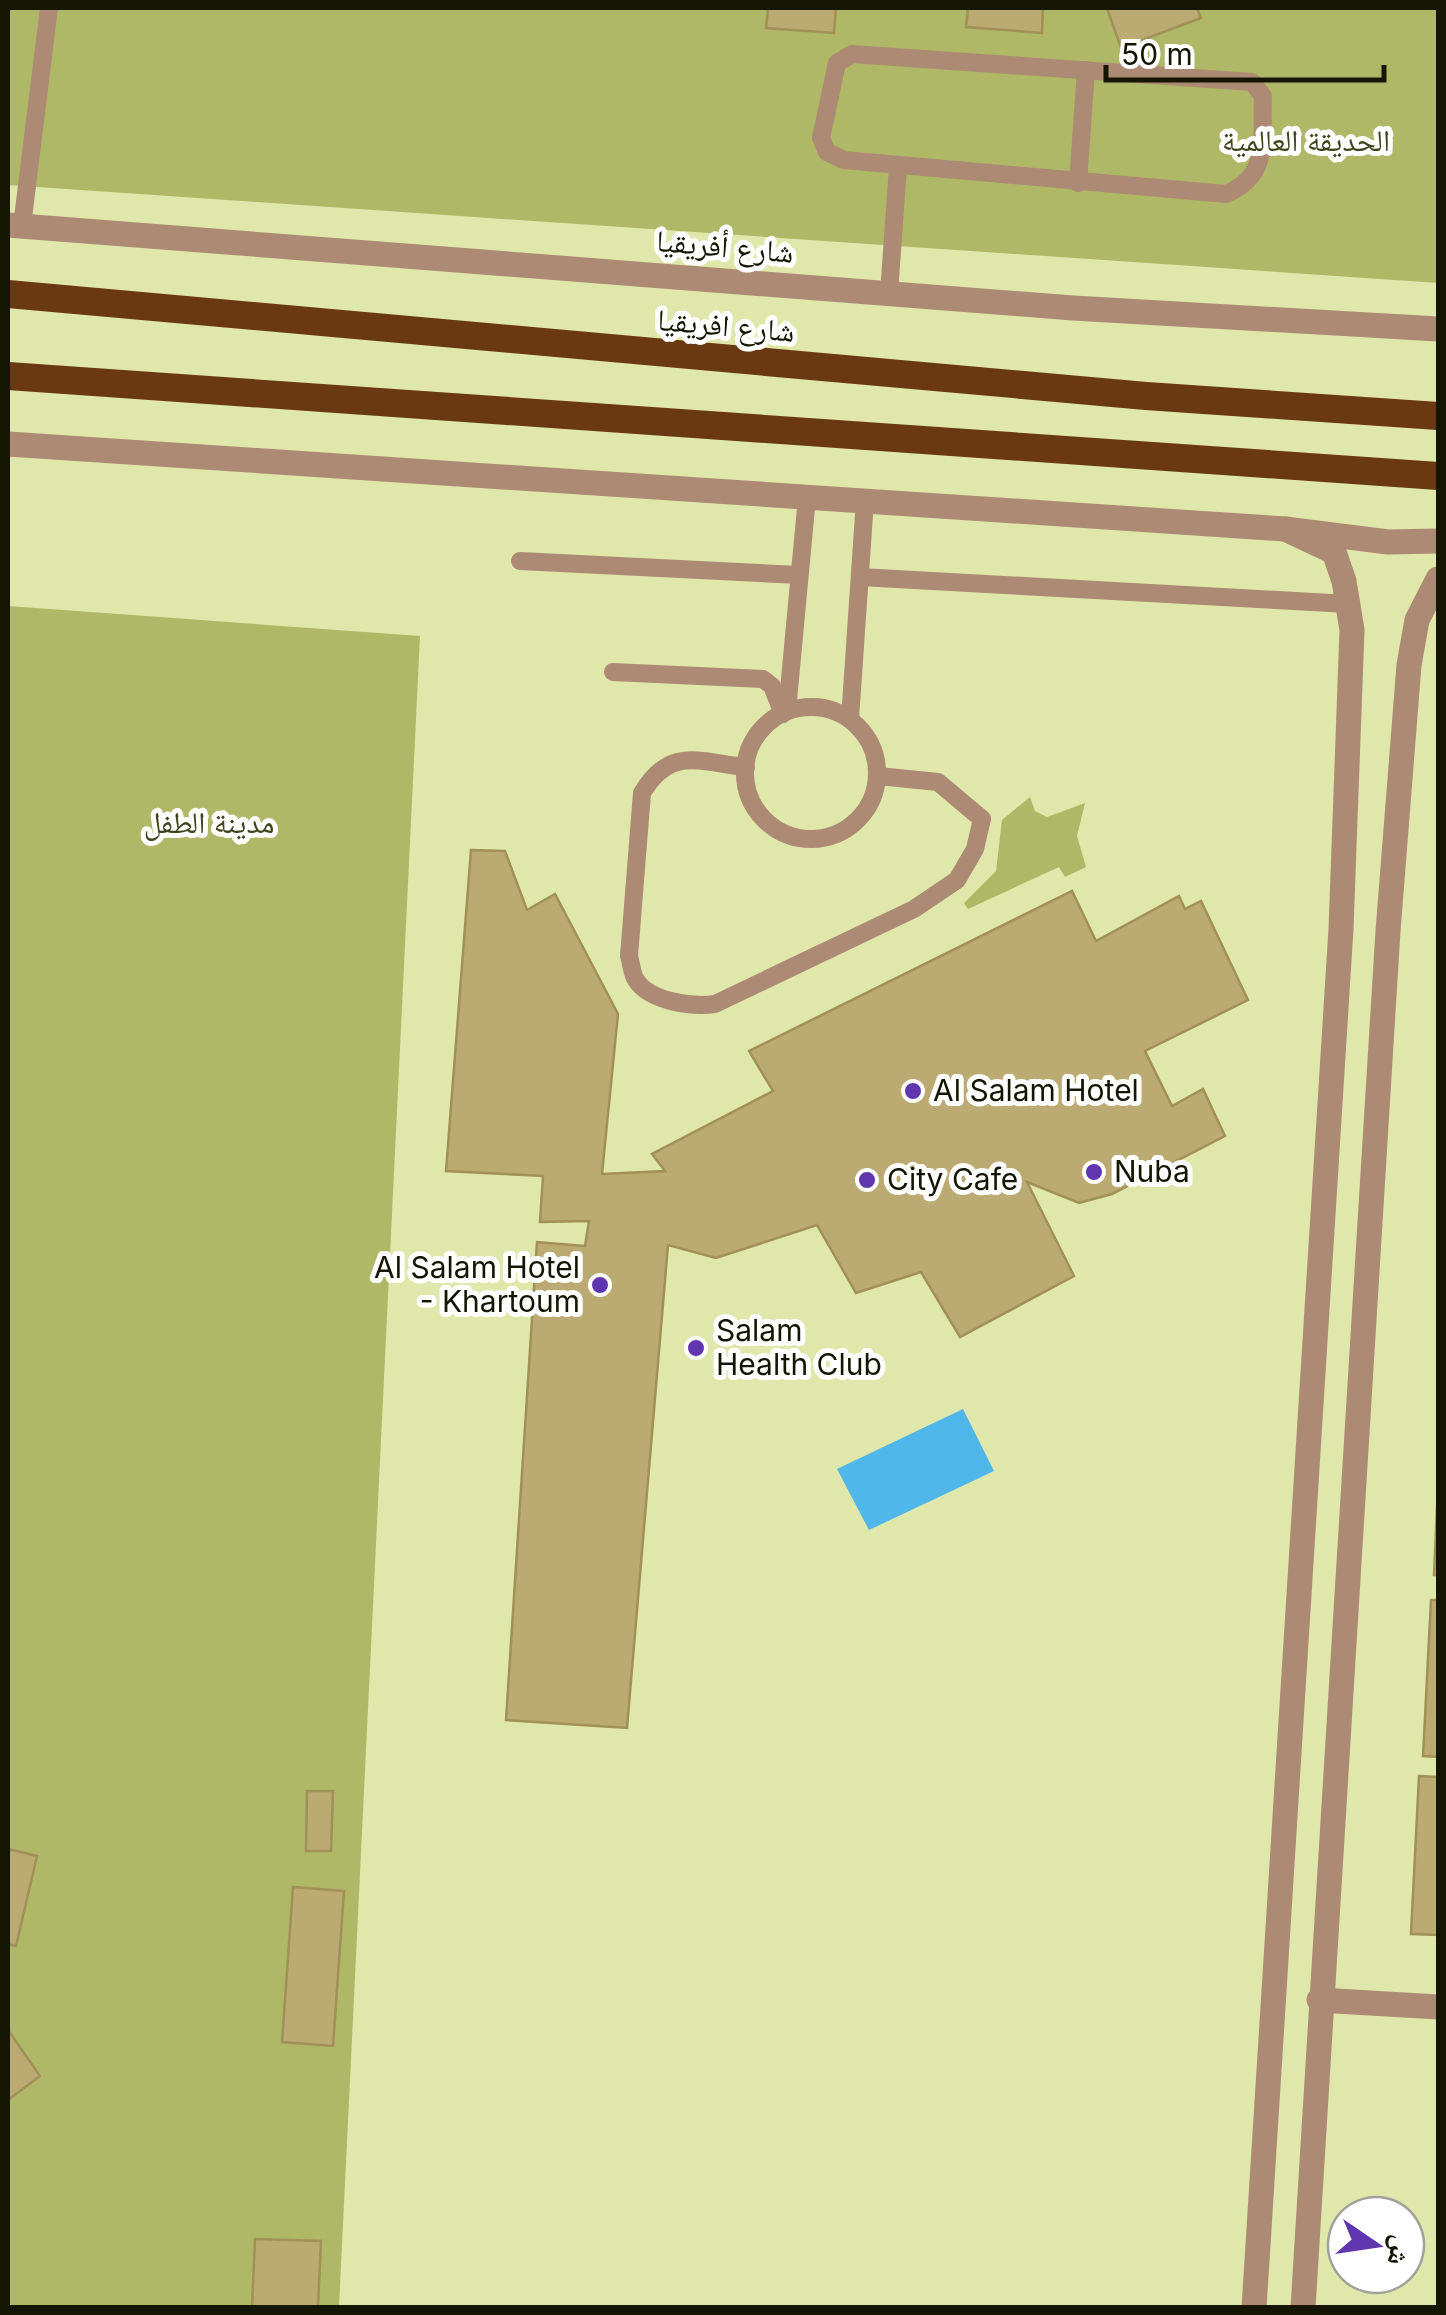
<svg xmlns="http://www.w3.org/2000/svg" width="1446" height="2315" font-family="Inter,'Noto Naskh Arabic',sans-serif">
<rect width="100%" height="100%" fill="#e0e7ab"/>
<g fill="#afb867">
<path d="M 8,8 L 1438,8 L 1438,283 L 8,185 Z"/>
<path d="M 8,606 L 420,636 L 339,2307 L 8,2307 Z"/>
<path d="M 1030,797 L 1035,811 L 1047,817 L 1085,803 L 1077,836 L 1086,867 L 1065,877 L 1059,867 L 968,909 L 964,903 L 996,871 L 1002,820 Z"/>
</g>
<path fill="#50b7ea" d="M 963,1409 L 994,1471 L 869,1530 L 837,1469 Z"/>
<g fill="#bbaa71" stroke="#a19158" stroke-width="2.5">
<path d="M 768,8 L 836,8 L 834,33 L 766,28 Z"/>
<path d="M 968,8 L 1043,8 L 1042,33 L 966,27 Z"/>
<path d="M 1107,8 L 1197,8 L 1201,18 L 1121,48 Z"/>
<path d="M 471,850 L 505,851 L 527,910 L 555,894 L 618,1014 L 602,1174 L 665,1171 L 652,1154 L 773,1091 L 749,1051 L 1072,891 L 1096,941 L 1179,896 L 1185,909 L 1201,901 L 1248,1000 L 1145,1051 L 1172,1106 L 1203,1089 L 1225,1136 L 1112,1194 L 1079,1203 L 1027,1182 L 1074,1276 L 960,1337 L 921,1272 L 856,1293 L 817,1225 L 716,1258 L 668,1245 L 627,1728 L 506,1720 L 537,1242 L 585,1246 L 589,1221 L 540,1222 L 543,1176 L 446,1171 Z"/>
<path d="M 1438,1485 L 1438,1575 L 1434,1575 Z"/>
<path d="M 1431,1600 L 1438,1600 L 1438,1757 L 1423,1756 Z"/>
<path d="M 1419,1776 L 1438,1777 L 1438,1935 L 1411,1934 Z"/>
<path d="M 307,1791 L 333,1791 L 331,1851 L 306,1851 Z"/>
<path d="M 8,1849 L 37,1856 L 16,1946 L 8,1944 Z"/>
<path d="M 293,1887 L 344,1891 L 333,2046 L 282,2042 Z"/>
<path d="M 8,2030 L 40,2076 L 8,2100 Z"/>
<path d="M 255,2239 L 321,2241 L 318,2308 L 252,2308 Z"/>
</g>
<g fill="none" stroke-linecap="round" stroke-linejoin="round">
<g stroke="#ad8a73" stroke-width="18">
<path d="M 852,54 L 1252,82 L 1263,96 C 1261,139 1271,175 1226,194 L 844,160 L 827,152 L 821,138 L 837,63 Z"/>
<path d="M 1078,183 L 1086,70"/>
<path d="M 22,226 L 49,8"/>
<path d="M 889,293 L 898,167"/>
<path d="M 520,561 L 799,575"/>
<path d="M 860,577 L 1349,604"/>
<path d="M 613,672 L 763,679 L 772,686 L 783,714"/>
<circle cx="811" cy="773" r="66"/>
<path d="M 787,711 L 807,497"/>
<path d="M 850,719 L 865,500"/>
<path d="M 746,767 C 698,762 670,746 642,793 L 629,956 C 631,962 632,975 636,980 C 650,1002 693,1007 715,1004 L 914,909 L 957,880 L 975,849 L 982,819 L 938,782 L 878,776"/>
</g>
<path stroke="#ad8a73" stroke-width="25" d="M 1319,2000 L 1438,2007"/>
<g stroke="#ad8a73" stroke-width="25">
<path d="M 8,225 L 1073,308 L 1438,329"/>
<path d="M 8,444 L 1285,529 L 1388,542 L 1438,541"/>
<path d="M 1254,2308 L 1341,929 L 1352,630 L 1344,581 L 1334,552 L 1285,529"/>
<path d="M 1303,2308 L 1388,931 L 1409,665 L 1417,620 L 1438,579"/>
</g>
<g stroke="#6a3811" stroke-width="28">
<path d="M 8,294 L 1146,396 L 1438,416"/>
<path d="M 8,376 L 1438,476"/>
</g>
</g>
<g fill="#5f36ae" stroke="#fff" stroke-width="4">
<circle cx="913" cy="1091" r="10"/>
<circle cx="1094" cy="1172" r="10"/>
<circle cx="867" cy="1180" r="10"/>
<circle cx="600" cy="1285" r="10"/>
<circle cx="696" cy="1348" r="10"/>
</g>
<g text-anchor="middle" stroke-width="10" stroke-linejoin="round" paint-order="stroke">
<g font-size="30" fill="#40441c" stroke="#fff">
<text x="1306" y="151">الحديقة العالمية</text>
<text x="209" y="833">مدينة الطفل</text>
</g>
<g font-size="30" fill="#141601" stroke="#fff">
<text transform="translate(725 247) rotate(5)" y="10">شارع أفريقيا</text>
<text transform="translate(726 326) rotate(5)" y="10">شارع افريقيا</text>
</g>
<g font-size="30" fill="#141601" stroke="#fff" text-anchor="start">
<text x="933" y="1101">Al Salam Hotel</text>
<text x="1114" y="1182">Nuba</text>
<text x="887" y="1190">City Cafe</text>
<text x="580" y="1278" text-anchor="end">Al Salam Hotel<tspan x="580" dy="34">- Khartoum</tspan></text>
<text x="716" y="1341">Salam<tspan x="716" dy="34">Health Club</tspan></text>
</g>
</g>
<rect width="1446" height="2315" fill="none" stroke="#141601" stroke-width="20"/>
<g transform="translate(1376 2245) rotate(103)"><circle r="48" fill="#ffffff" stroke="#a1a299" stroke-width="2.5"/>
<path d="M0-8L18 38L0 25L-18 38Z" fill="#5f36ae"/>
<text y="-15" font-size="28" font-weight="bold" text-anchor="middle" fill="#141601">ش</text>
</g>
<path d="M1106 65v15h278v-15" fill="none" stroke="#141601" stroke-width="5"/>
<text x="1121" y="65" font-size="30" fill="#141601" stroke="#ffffff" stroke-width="8" paint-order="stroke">50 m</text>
</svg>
